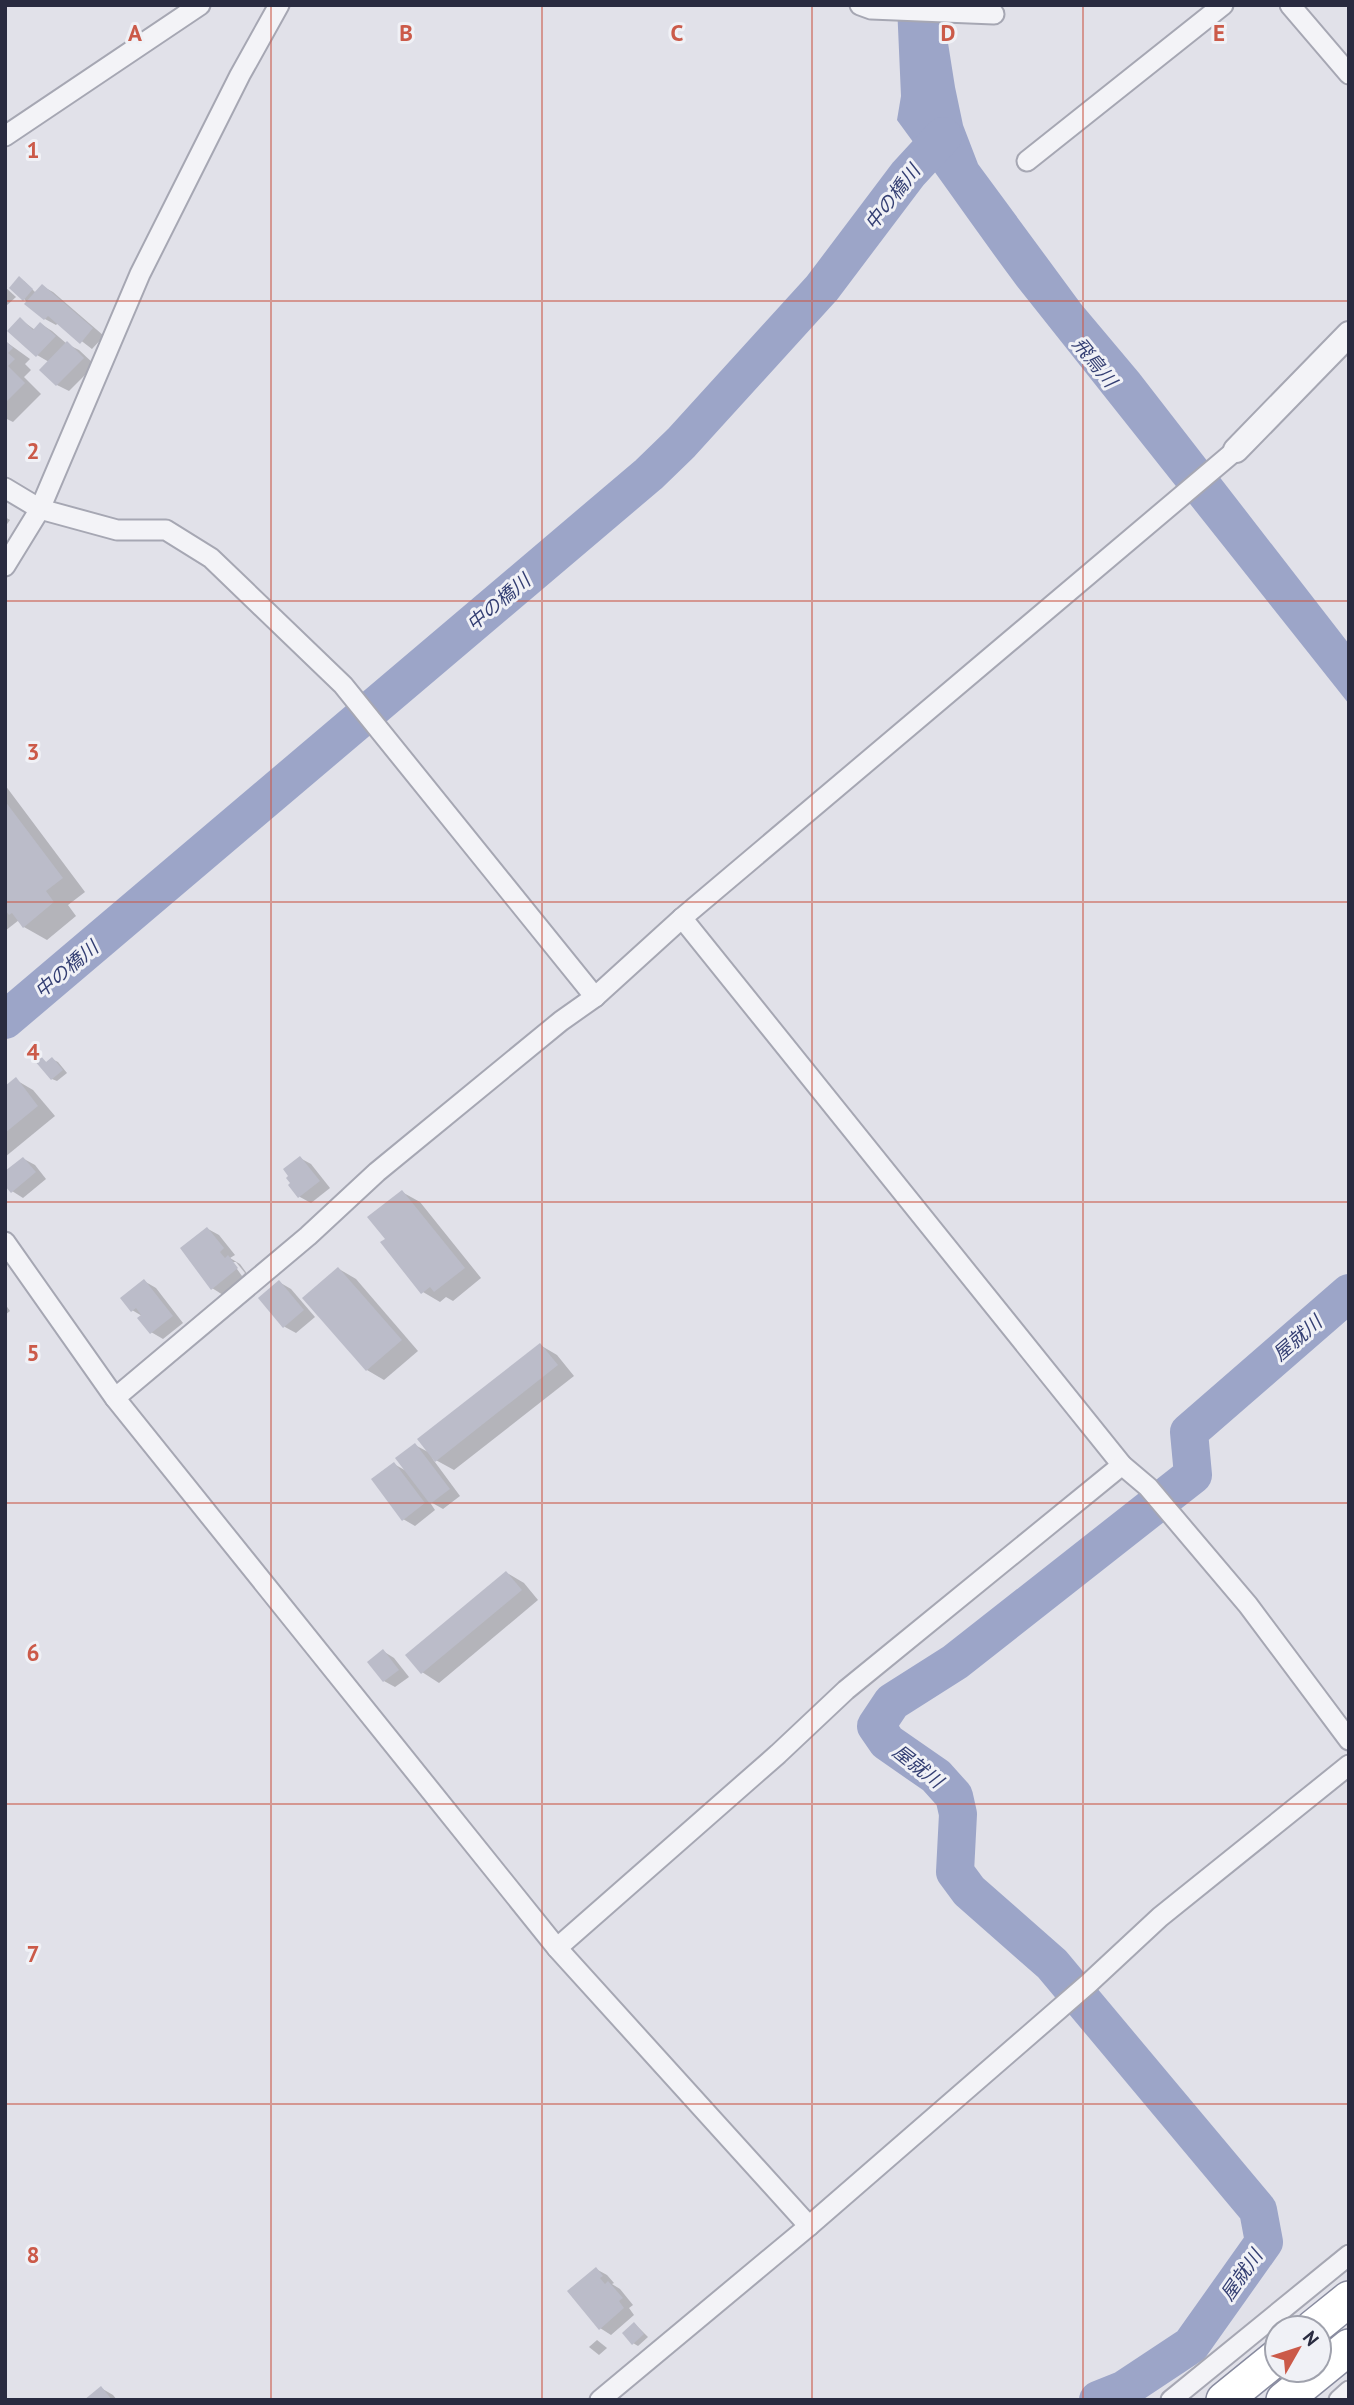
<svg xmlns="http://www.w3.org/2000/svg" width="1354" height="2405" font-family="'PT Sans','Noto Sans JP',sans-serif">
<rect width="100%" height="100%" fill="#e1e1e9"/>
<path fill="#9ca5c8" d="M 897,5 L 948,5 L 945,24 L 955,87 L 963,125 L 978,164 L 1081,304 L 1139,373 L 1349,644 L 1349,704 L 1017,286 C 976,231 938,175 897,120 L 901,96 Z"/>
<g fill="#0003" fill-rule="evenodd">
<path d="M 24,281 L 36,293 L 42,286 L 53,292 L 104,336 L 92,349 L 58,323 L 56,325 L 45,319 L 24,299 Z"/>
<path d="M 5,287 L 16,297 L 5,307 Z"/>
<path d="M 20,319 L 35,330 L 41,324 L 52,331 L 67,344 L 79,350 L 95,365 L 69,391 L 57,385 L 42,370 L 49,362 L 37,355 Z"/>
<path d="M 5,341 L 30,359 L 25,364 L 31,370 L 24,377 L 41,394 L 13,422 L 5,418 Z"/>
<path d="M 5,517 L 10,520 L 5,527 Z"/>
<path d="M 5,785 L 85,892 L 68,905 L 76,916 L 47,940 L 24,927 L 19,920 L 5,931 Z"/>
<path d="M 40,1057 L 47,1063 L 52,1059 L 58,1062 L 67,1073 L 57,1081 L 52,1079 Z"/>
<path d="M 16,1080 L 33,1090 L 55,1116 L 5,1157 L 5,1088 Z"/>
<path d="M 300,1158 L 311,1164 L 330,1188 L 311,1203 L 300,1197 L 291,1185 Z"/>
<path d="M 24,1159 L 35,1165 L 46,1179 L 23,1198 L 12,1191 Z"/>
<path d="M 402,1192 L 420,1202 L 481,1278 L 453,1301 L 446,1297 L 440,1302 L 423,1292 L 387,1239 Z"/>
<path d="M 208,1229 L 219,1235 L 235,1255 L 230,1258 L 240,1264 L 248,1275 L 223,1295 L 212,1288 ZM 232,1262 L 236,1262 L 245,1273 L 242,1276 Z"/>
<path d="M 339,1269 L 356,1279 L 418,1351 L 384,1380 L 367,1370 Z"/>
<path d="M 144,1281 L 156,1288 L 183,1323 L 163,1339 L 151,1332 L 142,1316 L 132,1310 Z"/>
<path d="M 279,1282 L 291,1289 L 315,1317 L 296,1333 L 285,1327 L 261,1298 Z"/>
<path d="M 5,1304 L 10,1311 L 5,1315 Z"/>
<path d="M 540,1345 L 557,1355 L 574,1376 L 454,1470 L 432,1458 L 460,1496 L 443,1509 L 429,1501 L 435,1510 L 415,1526 L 403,1519 L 394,1464 L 408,1472 L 415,1445 L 430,1453 Z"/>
<path d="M 507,1573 L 524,1583 L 538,1600 L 439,1683 L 422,1672 Z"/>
<path d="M 383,1651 L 394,1658 L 409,1677 L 395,1687 L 384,1681 Z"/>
<path d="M 596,2269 L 607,2275 L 614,2283 L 612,2284 L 620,2289 L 633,2305 L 629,2308 L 634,2315 L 611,2335 L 600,2328 Z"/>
<path d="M 635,2324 L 648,2337 L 638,2346 L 633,2343 Z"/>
<path d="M 597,2340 L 607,2348 L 599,2355 L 589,2347 Z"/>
<path d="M 101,2388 L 113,2395 L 117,2400 L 87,2400 Z"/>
</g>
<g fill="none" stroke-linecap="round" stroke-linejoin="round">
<g stroke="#9ca5c8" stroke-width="38">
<path d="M 5,1020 L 649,474 L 681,443 L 822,288 L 908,174 L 943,136"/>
<path d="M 1098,2400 L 1123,2390 L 1191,2345 L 1264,2242 L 1258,2210 L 1052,1964 L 969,1891 L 955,1872 L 958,1814 L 954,1796 L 936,1776 L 887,1742 L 876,1726 L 892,1702 L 955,1662 L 1193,1475 L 1189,1432 L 1349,1293"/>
</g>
</g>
<g fill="#bbbcc9">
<path d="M 19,276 L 33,289 L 23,301 L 9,288 Z"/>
<path d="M 42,284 L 93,328 L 80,344 L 48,316 L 44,320 L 24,304 Z"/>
<path d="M 20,317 L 33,330 L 40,322 L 56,336 L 36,357 L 7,331 Z"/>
<path d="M 5,340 L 13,348 L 8,353 L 15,359 L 8,366 L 25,383 L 5,403 Z"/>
<path d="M 67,341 L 84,358 L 56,386 L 39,370 Z"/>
<path d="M 5,801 L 63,878 L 46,891 L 54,902 L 23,928 L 12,913 L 9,915 L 5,910 Z"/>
<path d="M 40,1055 L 46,1062 L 52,1057 L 63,1070 L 51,1080 L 34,1060 Z"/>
<path d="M 16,1077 L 38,1106 L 5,1133 L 5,1086 Z"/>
<path d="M 300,1156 L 320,1181 L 298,1198 L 288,1185 L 290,1183 L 286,1178 L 288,1176 L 283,1169 Z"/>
<path d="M 23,1157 L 36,1172 L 11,1193 L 5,1186 L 5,1171 Z"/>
<path d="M 402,1190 L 465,1268 L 434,1292 L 430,1287 L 421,1294 L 380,1242 L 385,1239 L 367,1217 Z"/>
<path d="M 207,1227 L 224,1248 L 220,1252 L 225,1258 L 228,1255 L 238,1268 L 211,1290 L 180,1248 Z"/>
<path d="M 338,1267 L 402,1340 L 366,1371 L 302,1298 Z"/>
<path d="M 144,1279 L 173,1316 L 150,1334 L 137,1318 L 141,1315 L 136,1308 L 131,1312 L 120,1298 Z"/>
<path d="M 279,1280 L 304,1310 L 283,1328 L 258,1298 Z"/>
<path d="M 540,1343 L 558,1365 L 435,1462 L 417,1439 Z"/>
<path d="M 415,1443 L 450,1489 L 430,1504 L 395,1458 Z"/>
<path d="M 394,1462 L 425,1503 L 402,1521 L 371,1479 Z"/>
<path d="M 506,1571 L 522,1590 L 421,1674 L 405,1655 Z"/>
<path d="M 383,1649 L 399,1670 L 383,1682 L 367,1662 Z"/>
<path d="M 596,2267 L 603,2276 L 600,2278 L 605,2284 L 608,2281 L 623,2298 L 619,2301 L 624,2308 L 599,2330 L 567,2291 Z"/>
<path d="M 634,2322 L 644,2334 L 632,2345 L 622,2333 Z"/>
<path d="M 101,2386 L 112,2400 L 84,2400 Z"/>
</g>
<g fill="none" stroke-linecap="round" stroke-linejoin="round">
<g stroke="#a6a7b3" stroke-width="23">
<g id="minor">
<path d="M 860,5 L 871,9 L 994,14"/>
<path d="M 1290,5 L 1349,74"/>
<path d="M 5,136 L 200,5"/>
<path d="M 1027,161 L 1223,5"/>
<path d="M 5,488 L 40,509 L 117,530 L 166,530 L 211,558 L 343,685 L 595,997"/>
<path d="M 5,566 L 40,509 L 140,274 L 240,75 L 279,5"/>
<path d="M 682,918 L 1122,1465 L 1148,1487 L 1248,1605 L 1349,1740"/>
<path d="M 5,1242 L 115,1398 L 557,1948 L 809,2226"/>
<path d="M 115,1398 L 308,1236 L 377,1172 L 561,1021 L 595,997 L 682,918 L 1236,450"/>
<path d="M 557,1948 L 778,1754 L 846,1690 L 1122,1465"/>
<path d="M 600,2400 L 809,2226 L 1089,1983 L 1160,1917 L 1349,1765"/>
<path d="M 1171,2400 L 1349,2255"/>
<path d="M 1339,2400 L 1349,2391"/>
</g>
</g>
<g stroke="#a6a7b3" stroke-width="28">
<path id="tertiary" d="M 1236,450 L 1349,334"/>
</g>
<g stroke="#888b9f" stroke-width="38">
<g id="motorway">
<path d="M 1313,2328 L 1349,2299"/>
<path d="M 1224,2400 L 1277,2357"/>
<path d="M 1284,2400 L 1349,2347"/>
</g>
</g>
<use href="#minor" stroke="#f3f3f7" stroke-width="19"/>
<use href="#tertiary" stroke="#f3f3f7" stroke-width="24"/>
<use href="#motorway" stroke="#fff" stroke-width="35"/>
</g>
<path fill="none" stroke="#cb5a49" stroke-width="2" stroke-opacity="0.55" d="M 271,5 L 271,2400M 542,5 L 542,2400M 812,5 L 812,2400M 1083,5 L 1083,2400M 5,301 L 1349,301M 5,601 L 1349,601M 5,902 L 1349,902M 5,1202 L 1349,1202M 5,1503 L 1349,1503M 5,1804 L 1349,1804M 5,2104 L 1349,2104"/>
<g text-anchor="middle" stroke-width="6" stroke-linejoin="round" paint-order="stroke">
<g font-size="19" font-style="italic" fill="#343f73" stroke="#f0f1f6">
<text transform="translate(892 197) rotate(-52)" y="7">中の橋川</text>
<text transform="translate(1095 362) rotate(51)" y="7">飛鳥川</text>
<text transform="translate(498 602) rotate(-40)" y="7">中の橋川</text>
<text transform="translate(66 969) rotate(-40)" y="7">中の橋川</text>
<text transform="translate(1297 1338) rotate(-41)" y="7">屋就川</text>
<text transform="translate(918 1766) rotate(38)" y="7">屋就川</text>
<text transform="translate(1241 2275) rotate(-55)" y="7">屋就川</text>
</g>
</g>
<g font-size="23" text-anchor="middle" font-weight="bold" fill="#cb5a49" stroke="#f0f1f6" stroke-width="6" stroke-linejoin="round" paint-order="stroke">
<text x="135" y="41">A</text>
<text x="406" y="41">B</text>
<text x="677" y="41">C</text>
<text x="948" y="41">D</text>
<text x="1219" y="41">E</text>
<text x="33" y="158">1</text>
<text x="33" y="459">2</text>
<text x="33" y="760">3</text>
<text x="33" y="1060">4</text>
<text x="33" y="1361">5</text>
<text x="33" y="1661">6</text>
<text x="33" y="1962">7</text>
<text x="33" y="2263">8</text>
</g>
<rect width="1354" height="2405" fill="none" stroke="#292b40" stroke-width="14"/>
<g transform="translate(1298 2349) rotate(51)"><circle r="33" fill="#f0f1f6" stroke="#a0a2ad" stroke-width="2"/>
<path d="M0-5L12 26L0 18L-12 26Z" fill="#cb5a49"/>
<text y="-10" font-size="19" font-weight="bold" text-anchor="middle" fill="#292b40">N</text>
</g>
</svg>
